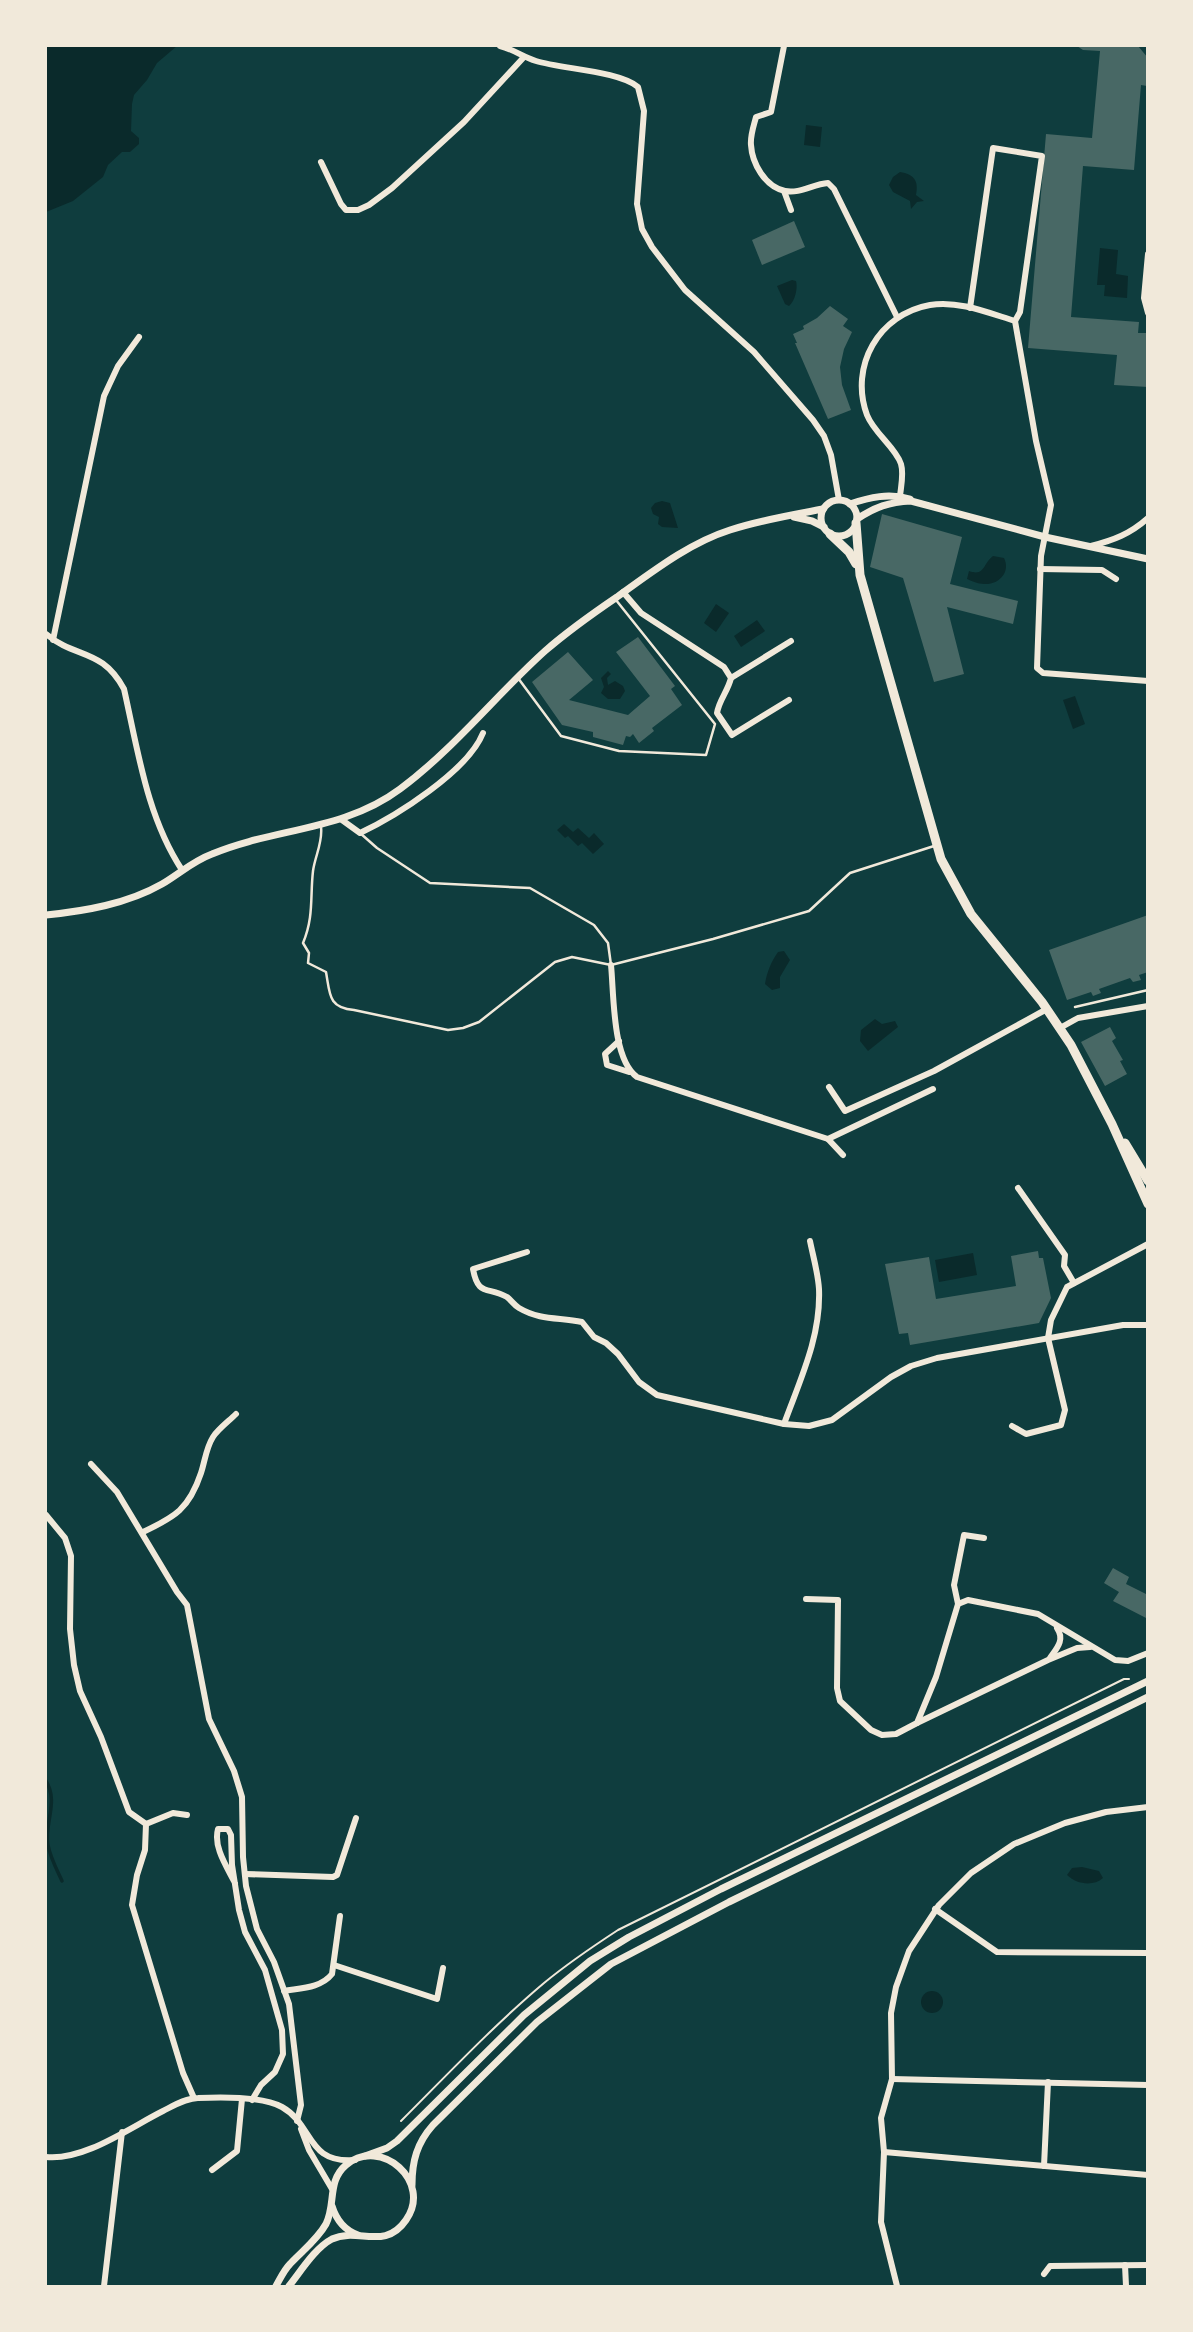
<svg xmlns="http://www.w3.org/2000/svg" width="1193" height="2332" font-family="'PT Serif',serif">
<rect width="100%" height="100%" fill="#0f3d3e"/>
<g fill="#0a2a2b">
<path d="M 46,46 L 177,46 L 157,63 L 147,80 L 134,95 L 132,104 L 131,131 L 139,138 L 139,144 L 130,152 L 122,152 L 108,165 L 103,177 L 73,201 L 46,212 Z"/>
<path d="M 806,125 L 822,127 L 820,147 L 804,145 Z"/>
<path d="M 900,172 C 914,174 919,181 916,195 L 924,201 L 917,202 L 911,209 L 910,201 L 893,192 L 889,185 L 893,177 Z"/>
<path d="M 1100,248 L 1118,250 L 1116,274 L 1128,276 L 1127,298 L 1104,296 L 1105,285 L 1097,285 Z"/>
<path d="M 792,280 L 796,281 C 798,288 795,301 789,306 L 785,304 L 777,286 Z"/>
<path d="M 662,501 L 670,503 L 678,528 L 662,527 L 658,524 L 659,517 L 653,514 L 651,508 L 655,503 Z"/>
<path d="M 993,556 L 1004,558 C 1011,572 999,585 984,584 C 978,584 972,581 967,579 L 969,571 C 985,577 983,563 993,556 Z"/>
<path d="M 716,604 L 729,613 L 716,632 L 704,623 Z"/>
<path d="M 757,620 L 765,631 L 741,647 L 734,636 Z"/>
<path d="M 608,671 L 611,674 L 607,678 L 608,685 L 615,681 L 623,686 L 625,691 L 620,699 L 608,699 L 601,693 L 604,687 L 601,678 Z"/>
<path d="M 1075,696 L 1085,724 L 1073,729 L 1063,700 Z"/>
<path d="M 564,824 L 573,832 L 578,828 L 589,838 L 594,833 L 604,844 L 593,854 L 582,843 L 578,846 L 568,836 L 565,838 L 557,830 Z"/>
<path d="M 784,951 L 790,960 L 780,977 L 780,988 L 772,990 L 765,984 C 767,972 771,962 778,952 Z"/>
<path d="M 875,1019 L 882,1024 L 895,1021 L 898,1027 L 868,1051 L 860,1041 L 861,1030 Z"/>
<path d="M 973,1253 L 977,1275 L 939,1282 L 935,1260 Z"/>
<path d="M 1082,1867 L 1099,1871 L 1103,1878 C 1093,1887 1076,1884 1067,1875 L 1072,1868 Z"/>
<circle cx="932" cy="2002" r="11"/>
</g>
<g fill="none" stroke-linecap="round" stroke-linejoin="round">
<path stroke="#0a2a2b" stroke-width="3.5" d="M 46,1781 C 59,1802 44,1823 48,1845 C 50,1857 57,1870 62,1881"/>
</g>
<g fill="#486865">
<path d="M 1077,46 L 1138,46 L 1148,58 L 1147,86 L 1141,85 L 1134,170 L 1083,166 L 1071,317 L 1139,322 L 1138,333 L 1148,333 L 1148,387 L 1114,385 L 1117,355 L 1028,348 L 1046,134 L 1092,138 L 1100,51 L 1083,50 Z"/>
<path d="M 794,221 L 805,247 L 762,265 L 752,240 Z"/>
<path d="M 830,306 L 848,319 L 843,326 L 852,332 L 844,349 L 840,367 L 842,385 L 851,410 L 828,419 L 795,343 L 797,343 L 793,334 L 804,329 L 803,326 L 817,318 Z"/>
<path d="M 882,514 L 962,537 L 950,584 L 1018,601 L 1013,624 L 947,607 L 964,674 L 934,682 L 903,578 L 870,567 Z"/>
<path d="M 638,637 L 675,686 L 671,689 L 682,705 L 652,728 L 654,731 L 639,743 L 633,734 L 630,737 L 626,736 L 623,745 L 593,737 L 593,732 L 562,725 L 532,682 L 568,652 L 593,680 L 569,700 L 628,715 L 650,696 L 616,652 Z"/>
<path d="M 1148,915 L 1148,972 L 1139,975 L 1141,980 L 1133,982 L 1130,978 L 1099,989 L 1101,993 L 1093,996 L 1091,992 L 1067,1000 L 1049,950 Z"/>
<path d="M 1110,1027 L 1116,1038 L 1112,1041 L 1123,1060 L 1120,1061 L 1127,1074 L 1105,1086 L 1081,1042 Z"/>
<path d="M 1038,1251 L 1039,1258 L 1043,1258 L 1051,1298 L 1039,1323 L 910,1345 L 908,1333 L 899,1334 L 885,1264 L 929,1257 L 936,1299 L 1016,1286 L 1011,1256 Z"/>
<path d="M 1113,1568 L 1129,1577 L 1126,1584 L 1148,1595 L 1148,1619 L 1113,1601 L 1119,1592 L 1104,1583 Z"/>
</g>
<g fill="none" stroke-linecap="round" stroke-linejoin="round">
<path stroke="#f1e9da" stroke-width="2" d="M 401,2121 C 448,2074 493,2026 544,1983 C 567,1964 592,1947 618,1930 L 1124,1679 L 1129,1679"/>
<g stroke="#f1e9da" stroke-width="2.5">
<path d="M 518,678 L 561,736 L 619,751 L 706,755 L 715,724 L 616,600"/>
<path d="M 321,827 C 323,842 315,856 313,871 C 310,897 314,917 303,943 L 309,953 L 308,963 L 326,972 C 330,994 328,1008 354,1010 L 448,1030 L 463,1028 L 479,1022 L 555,962 L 572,957 L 611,965 L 713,939 L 809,911 L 850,873 L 934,846"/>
<path d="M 360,833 L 377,848 L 430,883 L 530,888 L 594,925 L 608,943 L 611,965"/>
<path d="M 1075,1007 L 1148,990"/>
</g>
<g stroke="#f1e9da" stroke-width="6">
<path d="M 500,46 C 513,49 523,57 536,61 C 562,69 619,71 638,87 L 644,111 L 637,204 L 642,229 L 652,247 L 685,290 L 754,352 L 813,420 L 824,436 L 831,455 L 839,500"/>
<path d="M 784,46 L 771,112 L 756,117 C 754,125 750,136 751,145 C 752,163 765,187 785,191 C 800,194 813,184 828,183 L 834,189 L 897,317"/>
<path d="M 321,162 L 341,204 L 346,210 L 358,210 L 369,205 L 392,188 L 464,122 L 524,57"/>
<path d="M 784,191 L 791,210"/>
<path d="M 1148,254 L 1144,298 L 1148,313"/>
<path d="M 970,308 L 993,148 L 1042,156 L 1020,312 L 1015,321"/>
<path d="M 900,496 C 901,486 904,474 901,464 C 896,448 874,433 867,415 C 849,366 879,314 930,305 C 958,300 989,313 1015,321 L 1036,441 L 1051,505 L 1041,556 L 1037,668 L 1043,673 L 1148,681"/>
<path d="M 1091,546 C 1114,540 1130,534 1148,518"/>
<path d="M 1040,569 L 1102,570 L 1116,579"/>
<path d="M 623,592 L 641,613 L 724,667 L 731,678 C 728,691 719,700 717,713 L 732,735 L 789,700"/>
<path d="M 46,634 C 76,659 102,648 124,689 C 138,751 147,817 182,870"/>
<path d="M 53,640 L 104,396 L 118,366 L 139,337"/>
<path d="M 731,678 L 791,641"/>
<path d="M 342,820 L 360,833 C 396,816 468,771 483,733"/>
<path d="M 611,965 C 614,994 612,1059 637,1077 L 828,1139 L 843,1155"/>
<path d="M 1060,1028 L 1078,1018 L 1148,1006"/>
<path d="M 619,1041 L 605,1054 L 607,1065 L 629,1072"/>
<path d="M 829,1087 L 845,1111 L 934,1071 L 1047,1009"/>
<path d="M 828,1139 L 933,1089"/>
<path d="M 1018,1188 L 1065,1255 L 1064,1266 L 1074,1283"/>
<path d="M 527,1252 L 473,1269 C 478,1297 488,1286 507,1297 C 511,1300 514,1305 519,1308 C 541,1321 560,1317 582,1322 L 594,1337 L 606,1343 L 618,1354 L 639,1382 L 657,1395 L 784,1424 L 809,1426 L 832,1420 L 891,1377 L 911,1366 L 937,1358 L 1123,1325 L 1148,1325"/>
<path d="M 784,1424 C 800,1380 821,1337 819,1289 C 818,1273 813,1256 810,1241"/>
<path d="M 1012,1426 L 1026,1434 L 1061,1425 L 1065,1410 L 1048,1338 L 1051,1320 L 1067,1287 L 1148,1244"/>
<path d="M 91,1464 L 117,1492 L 177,1592 L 187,1605 L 209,1719 L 234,1771 L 242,1797 L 243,1857 L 246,1886 L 257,1929 L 274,1962 L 289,2004 L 301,2105 L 297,2121"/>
<path d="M 46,1515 L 65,1538 L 71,1556 L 70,1629 L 74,1665 L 80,1691 L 101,1737 L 129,1812 L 146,1824 L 145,1850 L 137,1875 L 132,1905 L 183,2073 L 194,2098"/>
<path d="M 143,1532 C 175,1517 189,1509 201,1473 C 205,1461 206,1448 213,1437 C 218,1429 229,1421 236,1414"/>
<path d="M 806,1599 L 838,1600 L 837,1688 L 840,1701 L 871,1730 L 882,1735 L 896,1734 L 917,1723 L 936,1677 L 958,1604 L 968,1600 L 1038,1614 L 1115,1660 L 1128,1661 L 1148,1653"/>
<path d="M 958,1604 L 954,1585 L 964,1535 L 984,1538"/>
<path d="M 1050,1658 C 1057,1648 1065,1640 1057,1628"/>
<path d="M 917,1723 L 1048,1660 L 1077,1648 L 1090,1647"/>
<path d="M 146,1824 L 173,1813 L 187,1815"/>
<path d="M 245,1874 L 333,1877 L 337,1875 L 356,1818"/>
<path d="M 235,1883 C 227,1867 213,1847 218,1829 L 228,1829 L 231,1835 L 232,1865 L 239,1910 L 245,1932 L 265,1970 L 282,2030 L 283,2054 L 275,2072 L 261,2085 L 252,2100"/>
<path d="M 935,1909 L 997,1952 L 1148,1953"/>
<path d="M 334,1965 L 437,1999 L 443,1968"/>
<path d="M 284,1991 C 301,1988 321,1988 332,1974 L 340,1916"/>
<path d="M 892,2079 L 1148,2085"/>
<path d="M 301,2129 L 309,2150 L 332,2189"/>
<path d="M 884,2152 L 1148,2175"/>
<path d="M 46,2157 C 84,2161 129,2128 163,2111 C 173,2106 186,2098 198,2098 C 220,2097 262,2096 282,2107 C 314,2125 306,2164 355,2160"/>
<path d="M 1044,2166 L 1048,2082"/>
<path d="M 212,2170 L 237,2151 L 242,2099"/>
<path d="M 1125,2265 L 1126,2286"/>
<path d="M 1044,2274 L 1050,2266 L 1148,2265"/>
<path d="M 104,2286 L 122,2132"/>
<path d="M 897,2286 L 881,2222 L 884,2152 L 881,2118 L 892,2079 L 891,2013 L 896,1987 L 909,1951 L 939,1905 L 971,1873 L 1014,1844 L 1065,1823 L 1106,1812 L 1148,1807"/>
</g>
<g stroke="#f1e9da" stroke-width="7">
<circle cx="839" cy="518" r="18"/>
<path d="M 850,504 C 870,497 889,493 910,499"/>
<path d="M 794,517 L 812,521 L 824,527"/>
<path d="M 857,519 C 875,507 889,502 911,501 L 1045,537 L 1148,559"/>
<path d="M 46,915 C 85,911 127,904 162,884 C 179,874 193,861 212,854 C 274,828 344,831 400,789 C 454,749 496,695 545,651 C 568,631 592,614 617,597 C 652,572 689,543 730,530 C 760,520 792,515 823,509"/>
<path d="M 365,2156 L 387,2148 L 397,2141 L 524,2015 L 590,1961 L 629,1937 L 721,1889 L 1148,1681"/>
<path d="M 412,2185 C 412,2161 417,2143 433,2125 L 537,2022 L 611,1964 L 729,1902 L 1148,1697"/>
<path d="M 332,2206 C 336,2219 344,2230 358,2235"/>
<path d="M 276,2286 C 280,2279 284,2270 290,2264 C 302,2251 317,2240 326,2224 C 336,2204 327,2181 346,2165 C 381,2136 433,2182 406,2220 C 385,2251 358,2227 332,2239 C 315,2248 301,2271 289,2286"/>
</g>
<g stroke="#f1e9da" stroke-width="9">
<path d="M 856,523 L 860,575 L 941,859 L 971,914 L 1042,1002 L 1071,1045 L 1112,1124 L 1148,1204"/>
<path d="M 830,534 L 849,552 L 856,564"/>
<path d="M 1125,1143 L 1148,1181"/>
</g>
</g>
<rect width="1193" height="2332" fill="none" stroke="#f1e9da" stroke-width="94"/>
</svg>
